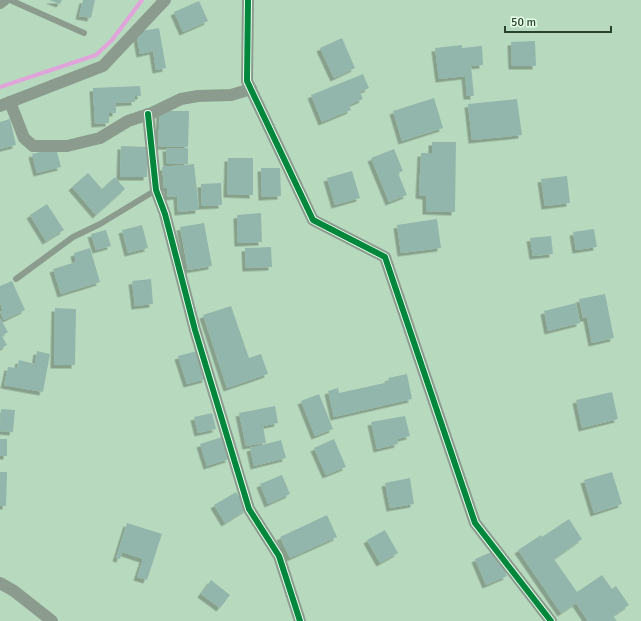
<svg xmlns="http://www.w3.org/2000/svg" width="641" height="621" font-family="Signika,sans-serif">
<defs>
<filter id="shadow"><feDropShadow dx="-3.5" dy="3.5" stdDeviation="0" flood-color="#0004"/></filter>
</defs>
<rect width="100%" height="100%" fill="#b7dabe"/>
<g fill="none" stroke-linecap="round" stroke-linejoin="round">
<path stroke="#e0a4db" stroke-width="4" d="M 0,87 L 96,55 L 112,40 L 142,0"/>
</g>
<g fill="#93b6ac" filter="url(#shadow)">
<path d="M 49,0 L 62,0 L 60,4 Z"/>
<path d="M 83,0 L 95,0 L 91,18 L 79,16 Z"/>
<path d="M 199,1 L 208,21 L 183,32 L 174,12 Z"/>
<path d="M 159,28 L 166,68 L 156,70 L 153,51 L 140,54 L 136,32 Z"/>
<path d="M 342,38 L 355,68 L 334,78 L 320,48 Z"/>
<path d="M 535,41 L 536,66 L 512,66 L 511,42 Z"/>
<path d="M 462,45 L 462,48 L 482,46 L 483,65 L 471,66 L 474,96 L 467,96 L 465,76 L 439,79 L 435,48 Z"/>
<path d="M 363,74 L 369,88 L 360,92 L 363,99 L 349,105 L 351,110 L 322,122 L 311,95 Z"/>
<path d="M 140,86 L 141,96 L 135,96 L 135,102 L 116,103 L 116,113 L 109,113 L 109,123 L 95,124 L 93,88 Z"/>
<path d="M 434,98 L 443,128 L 402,141 L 393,111 Z"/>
<path d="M 517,99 L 522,135 L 472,140 L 468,104 Z"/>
<path d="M 160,111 L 189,111 L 188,147 L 158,146 Z"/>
<path d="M 10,119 L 16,145 L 0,149 L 0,122 Z"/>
<path d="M 432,142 L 456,142 L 455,212 L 426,211 L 426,196 L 419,195 L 421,153 L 432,153 Z"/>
<path d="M 121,146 L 148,147 L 147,177 L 120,177 Z"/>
<path d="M 56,148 L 61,167 L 37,173 L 32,154 Z"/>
<path d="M 166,148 L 188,148 L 188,164 L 167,164 Z"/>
<path d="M 394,149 L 403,171 L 398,173 L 407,195 L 389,202 L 371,158 Z"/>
<path d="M 228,158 L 253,158 L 253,195 L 227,194 Z"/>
<path d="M 194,164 L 199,210 L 178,212 L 177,196 L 168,197 L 167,188 L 164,188 L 162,167 Z"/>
<path d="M 261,168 L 280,168 L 281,196 L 262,197 Z"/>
<path d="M 352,171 L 360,198 L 335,205 L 327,178 Z"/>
<path d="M 88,173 L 102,189 L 115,177 L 125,189 L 96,215 L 72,187 Z"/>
<path d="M 567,176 L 570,203 L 545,206 L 541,179 Z"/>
<path d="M 221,183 L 222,205 L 202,206 L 201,184 Z"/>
<path d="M 47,204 L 64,230 L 46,241 L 30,215 Z"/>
<path d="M 261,213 L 262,242 L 238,243 L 237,215 Z"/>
<path d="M 437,219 L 441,248 L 401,253 L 397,225 Z"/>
<path d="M 204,223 L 212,266 L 188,270 L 180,227 Z"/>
<path d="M 142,225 L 148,248 L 128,253 L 122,230 Z"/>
<path d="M 594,229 L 597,247 L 576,250 L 573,232 Z"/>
<path d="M 106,230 L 111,246 L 96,250 L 91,234 Z"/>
<path d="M 551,236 L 553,254 L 533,256 L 530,238 Z"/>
<path d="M 271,247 L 272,267 L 246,268 L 245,248 Z"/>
<path d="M 90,248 L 100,282 L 61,294 L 53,269 L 76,262 L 74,253 Z"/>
<path d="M 151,279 L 153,304 L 135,306 L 132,281 Z"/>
<path d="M 12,281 L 25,310 L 4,320 L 0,312 L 3,311 L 0,303 L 0,286 Z"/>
<path d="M 605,294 L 614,338 L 592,343 L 587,318 L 583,318 L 579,299 Z"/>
<path d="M 576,303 L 580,323 L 548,331 L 544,311 Z"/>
<path d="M 231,306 L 249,358 L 261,354 L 268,374 L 227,388 L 203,315 Z"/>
<path d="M 55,308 L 76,309 L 75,365 L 54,365 Z"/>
<path d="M 0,318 L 8,332 L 2,336 L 7,345 L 0,349 Z"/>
<path d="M 37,351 L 50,354 L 43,392 L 4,385 L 8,367 L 17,368 L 19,360 L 35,364 Z"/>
<path d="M 197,351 L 206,379 L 187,384 L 178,356 Z"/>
<path d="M 407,374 L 412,399 L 334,417 L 328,391 L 338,388 L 339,393 L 389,382 L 388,378 Z"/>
<path d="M 612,392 L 618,419 L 582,428 L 576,400 Z"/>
<path d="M 319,394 L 333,429 L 315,436 L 301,401 Z"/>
<path d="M 275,406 L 278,423 L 263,426 L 266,443 L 246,446 L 239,413 Z"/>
<path d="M 1,409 L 15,410 L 13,432 L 0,431 Z"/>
<path d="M 212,413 L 216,429 L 198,433 L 194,417 Z"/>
<path d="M 405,416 L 410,436 L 397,439 L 398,444 L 377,449 L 371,422 Z"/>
<path d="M 222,437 L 229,459 L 207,466 L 200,444 Z"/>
<rect x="0" y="439" width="7" height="17"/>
<path d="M 334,439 L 346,467 L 326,475 L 314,448 Z"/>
<path d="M 281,440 L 286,458 L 254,466 L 250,448 Z"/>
<path d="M 0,472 L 7,472 L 6,506 L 0,506 Z"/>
<path d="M 612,472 L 622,504 L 594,513 L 584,480 Z"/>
<path d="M 282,475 L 290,494 L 268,504 L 260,484 Z"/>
<path d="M 410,478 L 414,504 L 390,508 L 385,483 Z"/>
<path d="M 236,492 L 247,509 L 225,523 L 214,505 Z"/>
<path d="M 327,515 L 337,537 L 290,558 L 280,537 Z"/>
<path d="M 569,519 L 582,539 L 554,559 L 577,592 L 602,575 L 612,589 L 616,586 L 629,605 L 613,616 L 617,621 L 588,621 L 576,603 L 561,613 L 518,550 L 541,535 L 542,537 Z"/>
<path d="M 127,523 L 162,534 L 147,580 L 137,577 L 143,559 L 122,552 L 120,559 L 116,558 Z"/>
<path d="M 385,530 L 398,553 L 380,563 L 367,540 Z"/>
<path d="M 496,550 L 507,576 L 486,585 L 475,559 Z"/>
<path d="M 211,580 L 230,595 L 220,608 L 201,594 Z"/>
</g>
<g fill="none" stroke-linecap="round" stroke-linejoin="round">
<g stroke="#8b9b8e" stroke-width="6">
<path d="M 10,0 L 84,33"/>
<path d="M 16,279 L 73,237 L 100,224 L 156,190"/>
</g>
<g stroke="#8b9b8e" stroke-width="12">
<path d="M 248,0 L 247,81 L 313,220 L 385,257 L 475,523 L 551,621"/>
<path d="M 0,3 L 4,0"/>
<path d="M 10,102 L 24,138 L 33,146 L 67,146 L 100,138 L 128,121 L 152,113 L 181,99 L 198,96 L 231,95 L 251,89"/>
<path d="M 0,106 L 103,66 L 165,0"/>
<path d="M 148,114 L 156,190 L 165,214 L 195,330 L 249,509 L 279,556 L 300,621"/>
<path d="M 0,583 L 14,591 L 52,621"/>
</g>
<g stroke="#e6ffea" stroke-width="8">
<g id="cycleway">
<path d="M 248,0 L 247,81 L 313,220 L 385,257 L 475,523 L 551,621"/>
<path d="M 148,114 L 156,190 L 165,214 L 195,330 L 249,509 L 279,556 L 300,621"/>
</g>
</g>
<use href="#cycleway" stroke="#00873e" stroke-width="6"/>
</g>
<path d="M505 26v6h106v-6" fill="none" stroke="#28422e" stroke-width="2"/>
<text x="511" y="26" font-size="12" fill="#28422e" stroke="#e6ffea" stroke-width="3" paint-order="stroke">50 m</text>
</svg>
